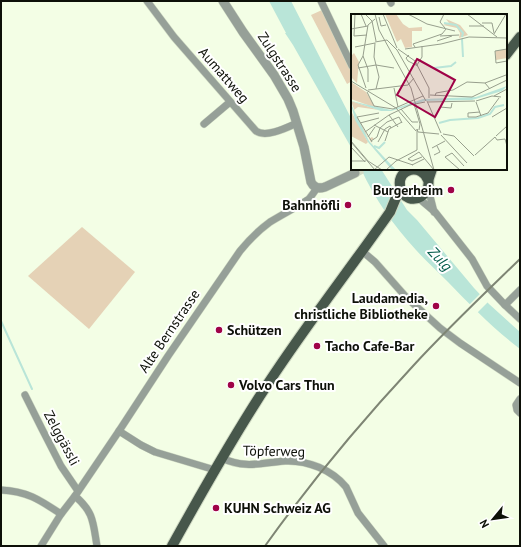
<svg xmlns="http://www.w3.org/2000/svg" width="521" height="547" font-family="'PT Sans',sans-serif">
<rect width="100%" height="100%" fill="#f3fee5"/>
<g fill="#e5d2b6">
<path d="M 322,10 L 352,72 L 352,81 L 347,84 L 311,15 Z"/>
<path d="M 82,227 L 135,272 L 89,329 L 28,276 Z"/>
</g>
<g fill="#b9e5d8">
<path d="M 269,1 L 291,1 L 352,120 L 352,149 L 293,45 L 285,33 L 286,33 Z"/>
<path d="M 361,169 L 381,169 L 407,210 L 417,220 L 474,288 L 489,304 L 520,332 L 520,349 C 494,329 471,306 448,282 C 438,272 426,261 416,250 C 394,226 374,198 361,169 Z"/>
</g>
<path fill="#f3fee5" d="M 481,293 L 489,301 L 476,314 L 468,306 Z"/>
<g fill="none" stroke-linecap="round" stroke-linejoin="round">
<path stroke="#b9e5d8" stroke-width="2" d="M 1,321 L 32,389"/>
<path stroke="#d0dac4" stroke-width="9" stroke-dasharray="9 4.5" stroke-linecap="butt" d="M 355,173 L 362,169"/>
<g stroke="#ced8c2" stroke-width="8">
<g id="minor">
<path d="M 147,1 L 174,37 L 256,131 C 266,138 286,128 297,123"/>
<path d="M 321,1 L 352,66"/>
<path d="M 390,1 L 391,3"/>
<path d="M 204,124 L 230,102"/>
<path d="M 428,188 L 434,212"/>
<path d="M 418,198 L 422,201 L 435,212 L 472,259 L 487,286 L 505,305 L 520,319"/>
<path d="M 362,251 L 375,262 L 406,297 L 440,328 L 460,343 L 520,383"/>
<path d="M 505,305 L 520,290"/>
<path d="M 25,395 L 42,429 L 61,466 L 78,491"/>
<path d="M 520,399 L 516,405 L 517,410 L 520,413"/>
<path d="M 119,431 L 141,445 L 155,452 L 215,470"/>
<path d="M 221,458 C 247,469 259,463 285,461 C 308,460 332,470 346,487 L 358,513 L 384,546"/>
<path d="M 1,490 C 27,491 40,500 61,514"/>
<path d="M 75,496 C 94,512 93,523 97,546"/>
<path d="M 41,546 L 61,514 L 75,496 L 119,431 L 168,356 L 240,251 C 249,240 259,230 270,222 C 283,214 297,207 309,199 L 312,195 L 317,188"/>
</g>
</g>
<g stroke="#ced8c2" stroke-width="10">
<path id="tertiary" d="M 223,1 L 243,32 L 274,75 L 288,99 L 293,111 L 304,147 L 311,182 C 314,188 319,189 325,187 L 355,173"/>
</g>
<g stroke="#ced8c2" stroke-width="12">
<g id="primary">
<path d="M 506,55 L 520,37"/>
<path d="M 428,180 C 422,163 397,168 400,186 C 400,191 404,196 409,198 C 417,201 426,195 428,187 C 429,184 428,181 429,178 C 430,175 431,172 432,169"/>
<path d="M 172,546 C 203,490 234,435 269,382 C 307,324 350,269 390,212 L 400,188"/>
</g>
</g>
<use href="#minor" stroke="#96a098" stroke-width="7"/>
<use href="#tertiary" stroke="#96a098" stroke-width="9"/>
<use href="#primary" stroke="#47574b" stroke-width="10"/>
<path stroke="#7e8574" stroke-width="2" d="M 265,546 C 310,483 360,423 413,366 C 447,329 484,294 520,259"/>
</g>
<g fill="#9f0347" stroke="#fff" stroke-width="1.5">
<circle cx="451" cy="190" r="4"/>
<circle cx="348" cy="205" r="4"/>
<circle cx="436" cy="306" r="4"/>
<circle cx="219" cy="330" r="4"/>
<circle cx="317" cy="346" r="4"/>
<circle cx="231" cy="385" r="4"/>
<circle cx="216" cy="508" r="4"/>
</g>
<g text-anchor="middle" stroke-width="4" stroke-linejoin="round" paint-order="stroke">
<g font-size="14" fill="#0d1008" stroke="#fff">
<text transform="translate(280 62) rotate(57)" y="5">Zulgstrasse</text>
<text transform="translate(224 75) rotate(49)" y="5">Aumattweg</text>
<text transform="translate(169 331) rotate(-56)" y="5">Alte Bernstrasse</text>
<text transform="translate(62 438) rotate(62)" y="5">Zelggässli</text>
<text transform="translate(274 451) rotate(1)" y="5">Töpferweg</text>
</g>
<g font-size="14" font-weight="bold" fill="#0d1008" stroke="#fff" text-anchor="start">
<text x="443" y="195" text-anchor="end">Burgerheim</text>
<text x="340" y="210" text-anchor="end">Bahnhöfli</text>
<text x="428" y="303" text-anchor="end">Laudamedia,<tspan x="428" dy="16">christliche Bibliotheke</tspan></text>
<text x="227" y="335">Schützen</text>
<text x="325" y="351">Tacho Cafe-Bar</text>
<text x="239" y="390">Volvo Cars Thun</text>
<text x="224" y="513">KUHN Schweiz AG</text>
</g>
<g font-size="15" font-style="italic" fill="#075e4d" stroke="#fff">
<text transform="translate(440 259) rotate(47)" y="5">Zulg</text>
</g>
</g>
<g transform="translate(351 14)">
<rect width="156" height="156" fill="#f3fee5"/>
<path d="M 34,0 L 45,0 L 52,10 L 58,14 L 71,13 L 71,17 L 61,17 L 61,33 L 54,34 L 50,25 L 46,28 ZM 95,5 L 109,11 L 117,21 L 108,24 L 109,19 L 106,14 L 92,11 L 98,9 ZM 156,35 L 156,44 L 145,46 L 144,37 ZM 3,39 L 8,48 L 6,69 L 0,63 L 0,42 ZM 0,68 L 15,78 L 25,94 L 0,85 ZM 0,87 L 28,96 L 7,93 L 3,96 L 18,125 L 21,123 L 23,125 L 19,127 L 23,132 L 9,112 ZM 0,97 L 17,128 L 15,130 L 0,122 Z" fill="#e5d2b6"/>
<path d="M 156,72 L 151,77 L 121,86 L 74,87 L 40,97 L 30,97 L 0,87 L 40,96 L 72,85 L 125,83 ZM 0,90 L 18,127 L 45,156 L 41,156 L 17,128 L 4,106 Z" fill="#b9e5d8"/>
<path fill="none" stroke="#b9e5d8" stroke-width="2" d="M 93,9 L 105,11 L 112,19 L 111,23M 111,25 L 112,43M 83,54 L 100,52 L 105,48M 88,109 L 99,106 L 127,104 L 139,100 L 144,93 L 153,91M 23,132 L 28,134 L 34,128"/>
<path fill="none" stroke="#979f8d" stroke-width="1" d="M 4,0 L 3,22 L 16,21M 10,0 L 15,12M 14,0 L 21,7 L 25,27M 24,0 L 28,16 L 60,74 L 83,156M 32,0 L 46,34M 57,0 L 76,10 L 104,17M 93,0 L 89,8 L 94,14M 116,0 L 146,23M 28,3 L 30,12 L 35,11M 131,9 L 141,9 L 143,19M 118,12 L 133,12M 0,15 L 17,12M 143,20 L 155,0M 89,22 L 108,21M 86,27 L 101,22M 24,28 L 36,26 L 46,36M 24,29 L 23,43 L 28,63 L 25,75M 4,33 L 24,29M 64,33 L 62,30 L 91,20 L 95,15M 47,35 L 64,47 L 78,74 L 78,84M 54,35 L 90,30 L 118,23 L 156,24M 156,35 L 144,37 L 145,49 L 156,47M 46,36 L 75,87M 58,41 L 55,44 L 57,47 L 67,52M 12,42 L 17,55 L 17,68M 25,51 L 43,54M 66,51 L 71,43 L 71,32M 7,54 L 25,51M 0,67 L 45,94 L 65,117M 134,69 L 155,61M 15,74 L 7,51 L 12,42 L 17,11 L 24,5M 43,74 L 47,93M 17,76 L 57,71 L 63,64M 16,78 L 23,92M 79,81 L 121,83 L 156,66M 84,82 L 85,79 L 102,76 L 116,68 L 134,69 L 139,75M 143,82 L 156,75M 76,87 L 90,119M 125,87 L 141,82 L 150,83M 77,88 L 124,87M 125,88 L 130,102M 63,90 L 69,110 L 68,116M 23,92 L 42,95 L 72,82M 89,93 L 100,94 L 101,89M 50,95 L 61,108 L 67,108M 129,98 L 117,99 L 117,103 L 125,103 L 137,99 L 148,84M 38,101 L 47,113M 141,103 L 156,94M 9,109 L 28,104M 23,111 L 37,118M 14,118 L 38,101 L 59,91 L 74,88M 67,118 L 88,120M 92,120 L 103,122 L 123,142M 90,121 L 116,149M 145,122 L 156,112M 17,123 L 24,113M 144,123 L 146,126 L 154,125 L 156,132M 0,127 L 17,147 L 31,156M 20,127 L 26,123 L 29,114 L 36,108 L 48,103 L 51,109M 34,127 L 38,115 L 51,108M 0,128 L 24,156M 21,128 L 6,103 L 28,99M 27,128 L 34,115 L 39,112 L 40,114M 0,133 L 14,148M 81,134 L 94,127M 68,138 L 57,145 L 61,147 L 71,143M 68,138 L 83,156M 83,141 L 89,138 L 86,132M 124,141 L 144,123M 94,143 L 101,139 L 113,152M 94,143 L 109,156M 1,147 L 15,147M 61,151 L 73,145M 23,156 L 38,143 L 62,151M 35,156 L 45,147 L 66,136 L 66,115 L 67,118"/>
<path fill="#9f0347" fill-opacity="0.15" stroke="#9f0347" stroke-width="2" d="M 66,45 L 104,66 L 84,103 L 46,81 Z"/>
<rect width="156" height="156" fill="none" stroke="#0d1008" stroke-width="2"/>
</g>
<rect width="521" height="547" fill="none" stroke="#0d1008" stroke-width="4"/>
<g transform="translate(493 519) rotate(241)" stroke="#ffffff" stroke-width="3" paint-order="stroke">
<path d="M0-3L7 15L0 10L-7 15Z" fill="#0d1008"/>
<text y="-6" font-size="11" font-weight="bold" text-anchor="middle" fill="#0d1008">N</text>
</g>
</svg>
